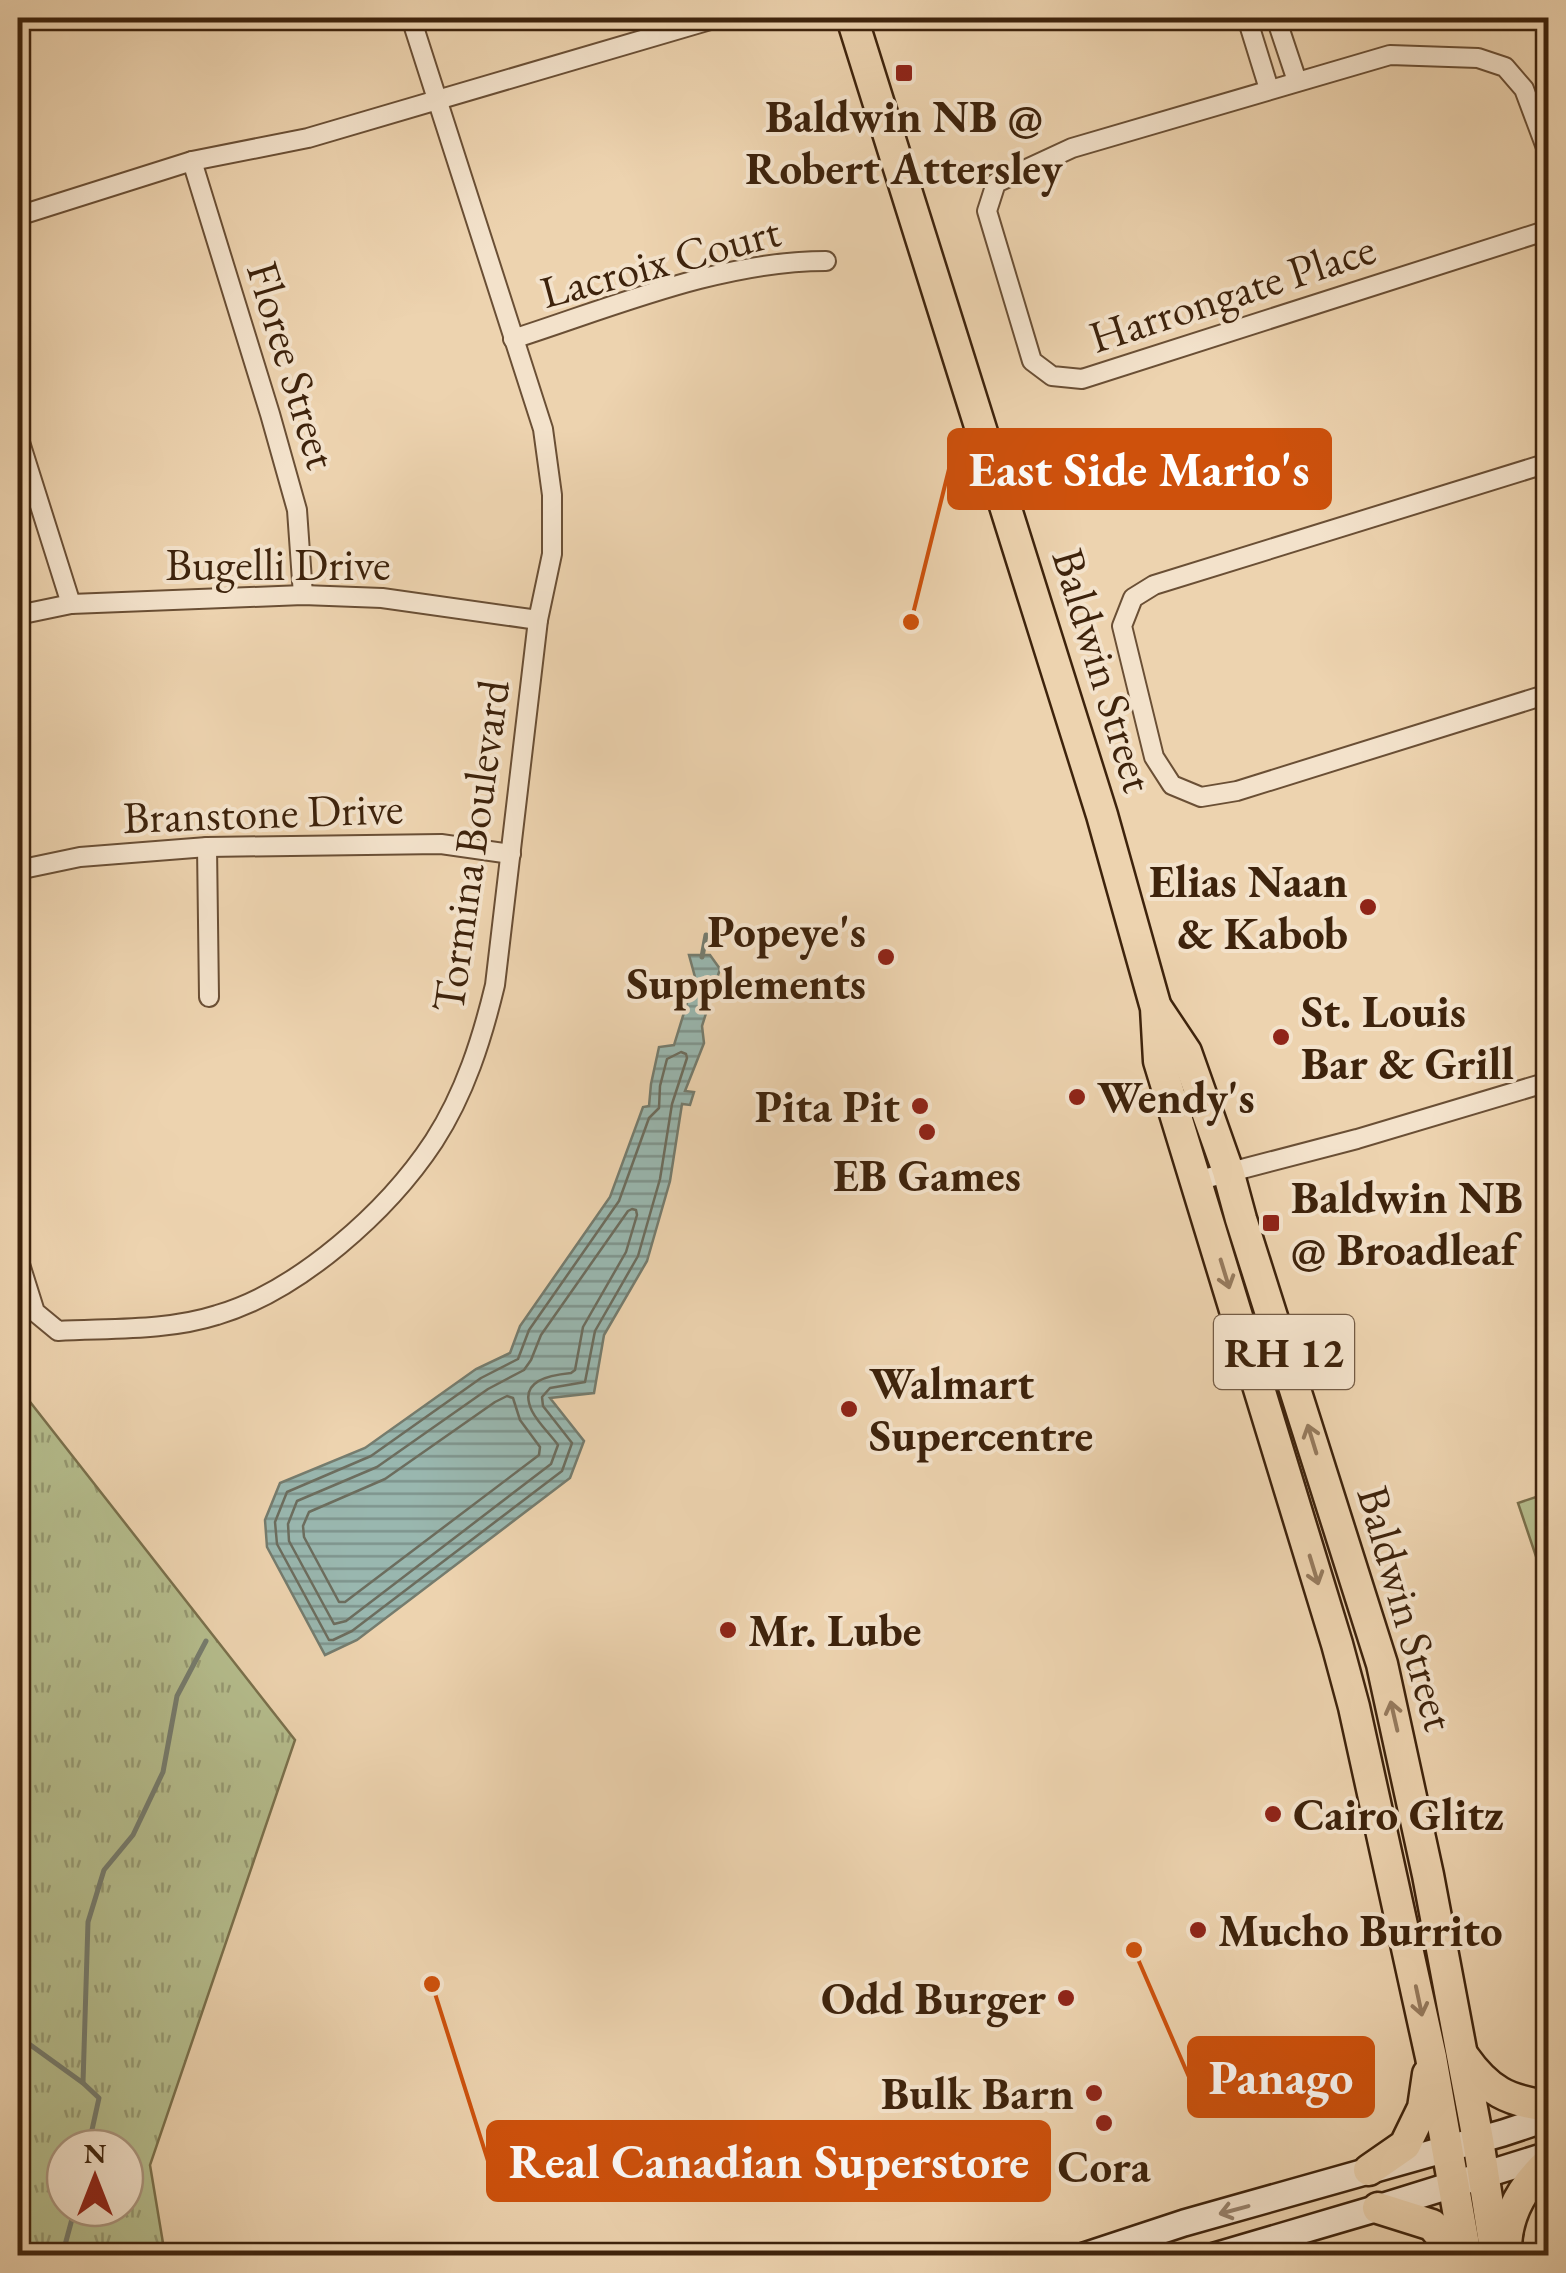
<svg xmlns="http://www.w3.org/2000/svg" width="1566" height="2273" font-family="'EB Garamond',serif">
<defs>
<pattern id="park-tufts" width="24" height="20" patternUnits="userSpaceOnUse" patternTransform="scale(2.5)"><rect width="24" height="20" fill="#b5bd8d"/><path d="M3 7l-1-3M5 7V3M7 7l1-3M15 17l-1-3M17 17v-4M19 17l1-3" fill="none" stroke="#959972"/></pattern>
<pattern id="water-rules" width="6" height="5" patternUnits="userSpaceOnUse" patternTransform="scale(2.5)"><rect width="6" height="5" fill="#99b7af"/><path d="M0 2.5h6" fill="none" stroke="#7e948d"/></pattern>
</defs>
<rect width="100%" height="100%" fill="#edd3af"/>
<filter id="stains"><feTurbulence type="fractalNoise" baseFrequency=".002" numOctaves="4"/><feColorMatrix values="0 0 0 0 .2 0 0 0 0 .09 0 0 0 0 .02 0 0 0 .5 -.17"/></filter>
<radialGradient id="worn" r=".72"><stop offset=".6" stop-color="#630" stop-opacity="0"/><stop offset="1" stop-color="#630" stop-opacity=".3"/></radialGradient>
<path fill="url(#park-tufts)" stroke="#7a704c" stroke-width="2.5" fill-rule="evenodd" d="M 27,1398 L 295,1740 L 150,2165 L 165,2255 L 18,2255 L 18,1402 ZM 65,2148 L 125,2148 L 125,2208 L 65,2208 Z"/>
<path fill="#b5bd8d" stroke="#7a704c" stroke-width="2.5" d="M 1548,1493 L 1548,1592 L 1518,1503 Z"/>
<path fill="url(#water-rules)" stroke="#757c6e" stroke-width="2.5" d="M 689,955 L 710,955 L 720,969 L 702,1026 L 704,1043 L 685,1091 L 694,1092 L 690,1105 L 682,1104 L 670,1181 L 647,1261 L 604,1335 L 594,1393 L 550,1398 L 584,1441 L 570,1478 L 357,1640 L 325,1655 L 267,1547 L 265,1520 L 280,1483 L 365,1448 L 476,1369 L 510,1353 L 520,1326 L 610,1197 L 643,1107 L 649,1106 L 651,1084 L 659,1047 L 674,1045 L 695,977 Z"/>
<g fill="none" stroke-linecap="round" stroke-linejoin="round">
<g stroke="#6c6d5e" stroke-width="2.5">
<path d="M 681,1052 L 686,1054 L 687,1058 L 672,1104 L 660,1179 L 638,1256 L 595,1331 L 585,1382 L 550,1388 L 542,1397 L 543,1406 L 572,1443 L 562,1471 L 352,1631 L 333,1640 L 329,1640 L 277,1544 L 275,1522 L 287,1492 L 371,1456 L 481,1378 L 518,1359 L 529,1330 L 619,1201 L 649,1118 L 659,1108 L 660,1086 L 667,1059 Z"/>
<path d="M 632,1209 L 636,1210 L 637,1215 L 626,1252 L 583,1327 L 575,1370 L 571,1373 C 551,1375 517,1380 532,1411 C 538,1423 550,1434 558,1445 L 551,1464 L 346,1621 L 334,1624 L 289,1541 L 288,1524 L 297,1501 L 377,1467 L 488,1389 L 524,1370 L 531,1360 L 541,1335 L 628,1211 Z"/>
<path d="M 507,1396 L 513,1398 L 520,1420 L 540,1447 L 539,1455 L 345,1602 L 339,1602 L 304,1537 L 303,1526 L 309,1512 L 385,1479 L 495,1402 Z"/>
</g>
<g stroke="#757c6e" stroke-width="5">
<path d="M 702,957 L 706,935"/>
<path d="M 18,2036 L 83,2083 L 99,2098 L 88,2148"/>
<path d="M 83,2083 L 88,1922 L 104,1870 L 133,1835 L 163,1772 L 177,1696 L 206,1641"/>
<path d="M 62,2256 L 75,2208"/>
</g>
<g stroke="#6a4f35" stroke-width="22">
<g id="minor">
<path d="M 1247,18 L 1269,89"/>
<path d="M 1276,18 L 1297,81"/>
<path d="M 1548,153 L 1524,89 L 1505,67 L 1478,58 L 1390,55 L 1072,148 L 996,183 L 987,211 L 1032,361 L 1052,376 L 1082,379 L 1548,230"/>
<path d="M 192,161 L 270,414 L 297,510 L 303,595"/>
<path d="M 18,216 L 192,161 L 308,138 L 717,18"/>
<path d="M 513,339 C 613,307 720,261 826,261"/>
<path d="M 18,436 L 71,604"/>
<path d="M 1548,463 L 1154,585 L 1133,598 L 1122,626 L 1154,757 L 1172,785 L 1201,797 L 1237,791 L 1548,694"/>
<path d="M 18,615 L 71,604 L 303,595 L 382,598 L 538,620"/>
<path d="M 207,847 L 209,997"/>
<path d="M 18,870 L 80,857 L 207,847 L 441,844 L 511,854"/>
<path d="M 1196,1181 L 1357,1139 L 1548,1082"/>
<path d="M 18,1258 L 35,1312 L 58,1331 C 110,1328 167,1331 217,1315 C 299,1291 388,1211 434,1141 C 465,1093 482,1039 495,985 L 538,620 L 552,554 L 552,495 L 543,429 L 411,18"/>
</g>
</g>
<g stroke="#3e230c" stroke-width="30">
<g id="secondary">
<path d="M 1084,2256 L 1184,2223 L 1503,2133 L 1548,2118"/>
<path d="M 1215,2256 L 1378,2208 L 1548,2155"/>
</g>
</g>
<g stroke="#3e230c" stroke-width="35">
<g id="primary">
<path d="M 852,18 L 1102,815 L 1156,1008 L 1159,1061 L 1337,1644 L 1354,1707 L 1431,2057 L 1466,2256"/>
<path d="M 1158,1010 L 1186,1052 L 1228,1171 L 1241,1219 L 1382,1664 L 1428,1875 L 1478,2140 L 1496,2256"/>
<path d="M 1464,2057 C 1488,2091 1508,2101 1548,2106"/>
<path d="M 1369,2170 L 1405,2145 L 1423,2108 L 1428,2074"/>
<path d="M 1378,2208 L 1432,2225 L 1458,2256"/>
<path d="M 1506,2253 C 1505,2216 1522,2187 1548,2163"/>
</g>
</g>
<use href="#minor" stroke="#f3e2cb" stroke-width="18"/>
<use href="#secondary" stroke="#f3e2cb" stroke-width="25"/>
<use href="#primary" stroke="#edd3af" stroke-width="30"/>
</g>
<defs><path id="oneway-shaft" d="M-6 0H5M1.5-3L5.5 0L1.5 3" fill="none" stroke-width="1.6" stroke-linecap="round" stroke-linejoin="round" transform="scale(2.5)"/></defs>
<g stroke="#967b5e">
<use href="#oneway-shaft" transform="translate(1225 1274) rotate(73)"/>
<use href="#oneway-shaft" transform="translate(1312 1439) rotate(-107)"/>
<use href="#oneway-shaft" transform="translate(1314 1570) rotate(73)"/>
<use href="#oneway-shaft" transform="translate(1394 1716) rotate(-103)"/>
<use href="#oneway-shaft" transform="translate(1419 2001) rotate(78)"/>
</g>
<use stroke="#98826c" href="#oneway-shaft" transform="translate(1234 2210) rotate(165)"/>
<g fill="#8f2418" stroke="#f3e2cb" stroke-width="4">
<rect x="894" y="63" width="20" height="20" rx="5"/>
<circle cx="1368" cy="907" r="10"/>
<circle cx="886" cy="957" r="10"/>
<circle cx="1281" cy="1037" r="10"/>
<circle cx="1077" cy="1097" r="10"/>
<circle cx="920" cy="1106" r="10"/>
<circle cx="927" cy="1132" r="10"/>
<rect x="1261" y="1213" width="20" height="20" rx="5"/>
<circle cx="849" cy="1409" r="10"/>
<circle cx="728" cy="1630" r="10"/>
<circle cx="1273" cy="1814" r="10"/>
<circle cx="1198" cy="1930" r="10"/>
<circle cx="1066" cy="1998" r="10"/>
<circle cx="1094" cy="2093" r="10"/>
<circle cx="1104" cy="2123" r="10"/>
</g>
<g text-anchor="middle" stroke-width="8" stroke-linejoin="round" paint-order="stroke">
<rect fill="#f3e2cb" stroke="#745c45" stroke-width="2.5" x="1214" y="1315" width="140" height="74" rx="8"/>
<g font-size="42" font-weight="bold" fill="#3e230c">
<text x="1284" y="1367">RH 12</text>
</g>
<g font-size="45" font-weight="bold" fill="#3e230c" stroke="#f3e2cb" text-anchor="start">
<text x="904" y="132" text-anchor="middle">Baldwin NB @<tspan x="904" dy="52">Robert Attersley</tspan></text>
<text x="1348" y="897" text-anchor="end">Elias Naan<tspan x="1348" dy="52">&amp; Kabob</tspan></text>
<text x="866" y="947" text-anchor="end">Popeye's<tspan x="866" dy="52">Supplements</tspan></text>
<text x="1301" y="1027">St. Louis<tspan x="1301" dy="52">Bar &amp; Grill</tspan></text>
<text x="1097" y="1113">Wendy's</text>
<text x="900" y="1122" text-anchor="end">Pita Pit</text>
<text x="927" y="1191" text-anchor="middle">EB Games</text>
<text x="1291" y="1213">Baldwin NB<tspan x="1291" dy="52">@ Broadleaf</tspan></text>
<text x="869" y="1399">Walmart<tspan x="869" dy="52">Supercentre</tspan></text>
<text x="748" y="1646">Mr. Lube</text>
<text x="1293" y="1830">Cairo Glitz</text>
<text x="1218" y="1946">Mucho Burrito</text>
<text x="1046" y="2014" text-anchor="end">Odd Burger</text>
<text x="1074" y="2109" text-anchor="end">Bulk Barn</text>
<text x="1104" y="2182" text-anchor="middle">Cora</text>
</g>
<g font-size="45" fill="#3e230c" stroke="#f3e2cb">
<text transform="translate(660 261) rotate(-15)" y="16">Lacroix Court</text>
<text transform="translate(1232 292) rotate(-18)" y="16">Harrongate Place</text>
<text transform="translate(293 365) rotate(73)" y="16">Floree Street</text>
<text x="278" y="580">Bugelli Drive</text>
<text transform="translate(1104 670) rotate(73)" y="16">Baldwin Street</text>
<text transform="translate(263 812) rotate(-2)" y="16">Branstone Drive</text>
<text transform="translate(470 846) rotate(-82)" y="16">Tormina Boulevard</text>
<text transform="translate(1407 1608) rotate(74)" y="16">Baldwin Street</text>
</g>
</g>
<path fill="none" stroke="#ce510c" stroke-width="4" d="M911 622L949 469M1134 1950L1189 2077M432 1984L488 2161"/>
<g fill="#ce510c" stroke="#f3e2cb" stroke-width="4">
<circle cx="911" cy="622" r="10"/>
<circle cx="1134" cy="1950" r="10"/>
<circle cx="432" cy="1984" r="10"/>
</g>
<g fill="#ce510c" stroke="#ce510c" stroke-width="4">
<rect x="949" y="430" width="381" height="78" rx="10"/>
<rect x="1189" y="2038" width="184" height="78" rx="10"/>
<rect x="488" y="2122" width="561" height="78" rx="10"/>
</g>
<g font-size="48" text-anchor="middle" font-weight="bold" fill="#fff">
<text x="1139" y="486">East Side Mario's</text>
<text x="1281" y="2094">Panago</text>
<text x="769" y="2178">Real Canadian Superstore</text>
</g>
<rect width="1566" height="2273" fill="none" stroke="#edd3af" stroke-width="60"/>
<rect x="20" y="20" width="1526" height="2233" fill="none" stroke="#3e230c" stroke-width="5"/>
<rect x="30" y="30" width="1506" height="2213" fill="none" stroke="#3e230c" stroke-width="2.5"/>
<g transform="translate(95 2178)"><circle r="48" fill="#f3e2cb" stroke="#ab967f" stroke-width="2.5"/>
<path d="M0-8L18 38L0 25L-18 38Z" fill="#8f2418"/>
<text y="-15" font-size="28" font-weight="bold" text-anchor="middle" fill="#3e230c">N</text>
</g>
<rect width="100%" height="100%" filter="url(#stains)"/>
<rect width="100%" height="100%" fill="url(#worn)"/>
</svg>
